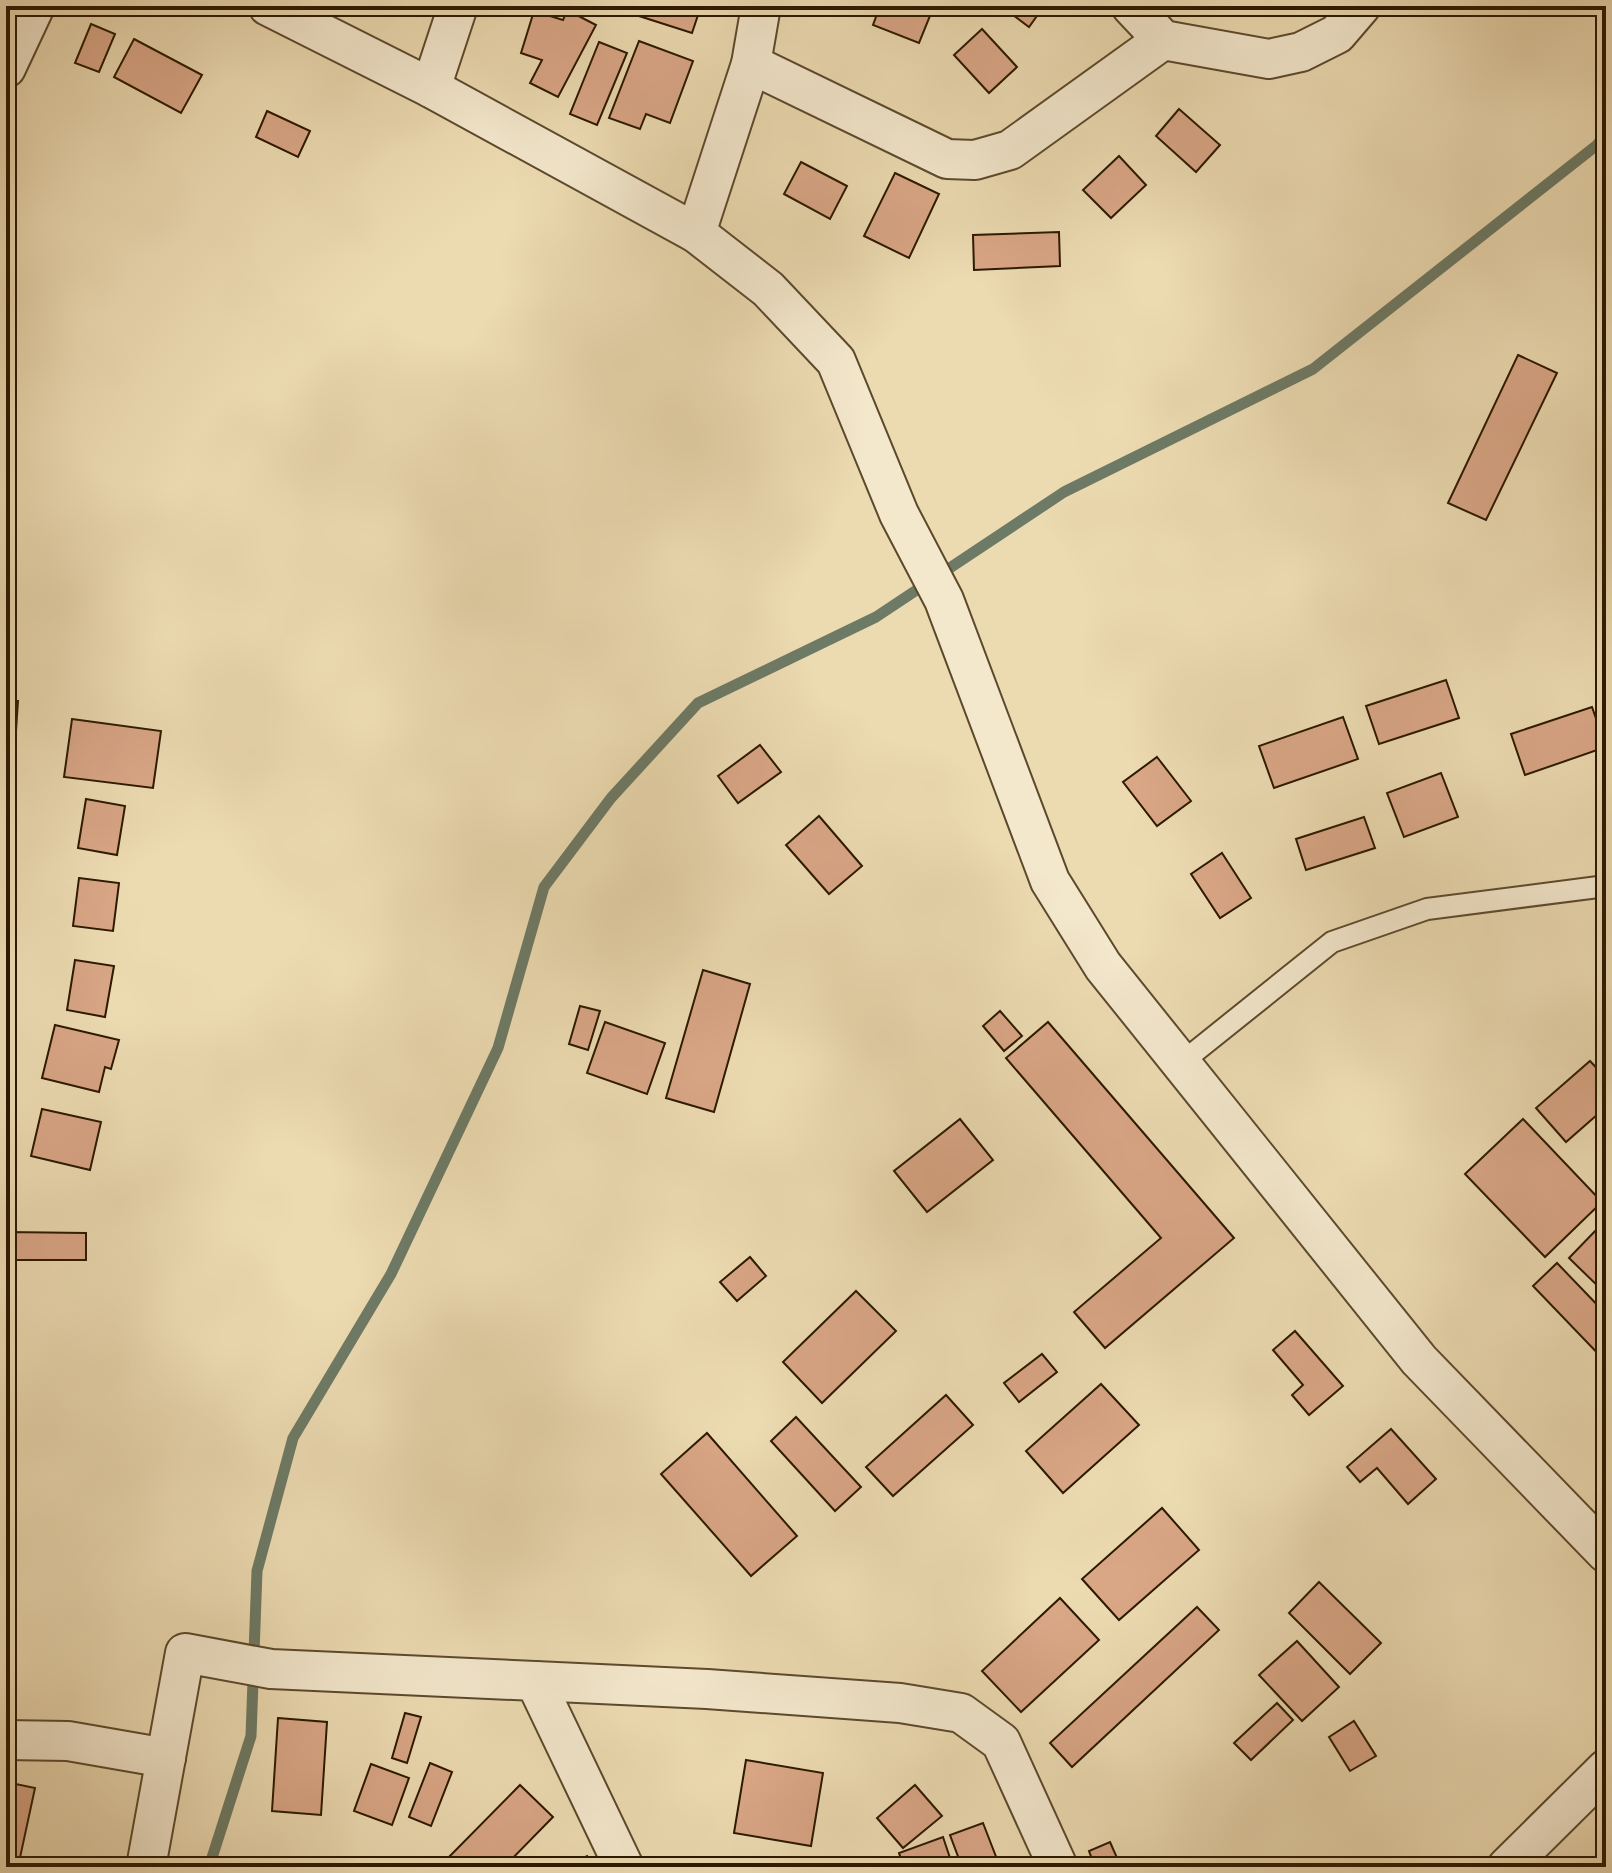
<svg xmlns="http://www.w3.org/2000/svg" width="1612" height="1873" font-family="'EB Garamond',serif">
<rect width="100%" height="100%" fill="#ecdab1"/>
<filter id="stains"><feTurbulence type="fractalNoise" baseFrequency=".0025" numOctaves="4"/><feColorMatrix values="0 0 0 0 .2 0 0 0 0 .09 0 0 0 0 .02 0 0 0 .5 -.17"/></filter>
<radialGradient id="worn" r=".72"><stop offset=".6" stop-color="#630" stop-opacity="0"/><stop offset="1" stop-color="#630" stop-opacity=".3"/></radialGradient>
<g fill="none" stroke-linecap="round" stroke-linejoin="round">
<path stroke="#6d7a65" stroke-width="11" d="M 209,1867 L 251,1736 L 257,1571 L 293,1438 L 391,1274 L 498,1048 L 544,887 L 611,798 L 698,703 L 876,617 L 1064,492 L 1313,369 L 1597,145 L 1606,133"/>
</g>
<g fill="#d9a686" stroke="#2c1900" stroke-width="2">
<path d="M 395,6 L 421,6 L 416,16 Z"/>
<path d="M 642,6 L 701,6 L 692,33 L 639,16 Z"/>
<path d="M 880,6 L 934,6 L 919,43 L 873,25 Z"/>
<path d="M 1007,6 L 1044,6 L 1029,27 L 1005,9 Z"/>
<path d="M 567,10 L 596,25 L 558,97 L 530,83 L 542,60 L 521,53 L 534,11 L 563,20 Z"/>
<path d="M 91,24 L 115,34 L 99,72 L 75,63 Z"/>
<path d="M 982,29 L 1017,67 L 989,93 L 954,55 Z"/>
<path d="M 134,39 L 202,75 L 181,113 L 114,77 Z"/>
<path d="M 639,41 L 693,61 L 670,123 L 646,114 L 640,129 L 609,118 Z"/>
<path d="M 599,42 L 627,53 L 597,125 L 570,114 Z"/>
<path d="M 1179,109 L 1220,145 L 1196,172 L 1156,136 Z"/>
<path d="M 267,111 L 310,131 L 298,157 L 256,137 Z"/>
<path d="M 1119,156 L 1146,185 L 1111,218 L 1083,190 Z"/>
<path d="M 801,162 L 847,186 L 830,219 L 784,194 Z"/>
<path d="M 895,173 L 939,194 L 909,258 L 864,236 Z"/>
<path d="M 1059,232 L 1060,266 L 974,270 L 973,235 Z"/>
<path d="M 1518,355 L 1557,373 L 1486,520 L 1448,503 Z"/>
<path d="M 1446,680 L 1459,718 L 1379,744 L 1366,706 Z"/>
<path d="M 6,701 L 18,701 L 13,775 L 6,775 Z"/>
<path d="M 1592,707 L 1606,747 L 1525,775 L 1511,734 Z"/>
<path d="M 1343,717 L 1358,759 L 1274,788 L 1259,746 Z"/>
<path d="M 72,719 L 161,731 L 153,788 L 64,777 Z"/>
<path d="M 760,745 L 781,772 L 738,803 L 718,776 Z"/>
<path d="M 1157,757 L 1191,801 L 1157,826 L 1123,782 Z"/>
<path d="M 1441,773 L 1458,817 L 1404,837 L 1387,793 Z"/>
<path d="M 6,797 L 15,798 L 11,849 L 6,849 Z"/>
<path d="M 86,799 L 125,806 L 117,855 L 78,848 Z"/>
<path d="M 819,816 L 862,866 L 829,894 L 786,845 Z"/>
<path d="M 1364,817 L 1375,848 L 1306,870 L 1296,839 Z"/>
<path d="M 1222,853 L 1251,898 L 1220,918 L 1191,874 Z"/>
<path d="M 79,878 L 119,883 L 113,931 L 73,926 Z"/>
<path d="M 75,960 L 114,966 L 105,1017 L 67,1010 Z"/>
<path d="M 703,970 L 750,984 L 714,1112 L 666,1098 Z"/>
<path d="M 580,1006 L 600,1011 L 588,1050 L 569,1044 Z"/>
<path d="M 1000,1011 L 1022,1036 L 1004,1051 L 983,1026 Z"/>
<path d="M 605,1022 L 665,1043 L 647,1094 L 587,1073 Z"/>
<path d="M 1048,1022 L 1234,1238 L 1105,1348 L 1074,1312 L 1161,1238 L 1006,1058 Z"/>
<path d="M 55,1025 L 119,1040 L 111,1069 L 105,1067 L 99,1092 L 42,1078 Z"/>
<path d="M 1590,1061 L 1606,1078 L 1606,1107 L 1566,1142 L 1536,1108 Z"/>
<path d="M 42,1109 L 101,1122 L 90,1170 L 31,1156 Z"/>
<path d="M 960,1119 L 993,1160 L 927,1212 L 894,1171 Z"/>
<path d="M 1523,1119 L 1602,1202 L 1545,1257 L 1465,1174 Z"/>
<path d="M 1599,1227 L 1606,1234 L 1606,1294 L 1569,1258 Z"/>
<path d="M 6,1232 L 86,1233 L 86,1260 L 6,1260 Z"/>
<path d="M 750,1257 L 766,1276 L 737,1301 L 720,1282 Z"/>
<path d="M 1557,1263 L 1606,1314 L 1606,1362 L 1533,1286 Z"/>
<path d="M 856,1291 L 896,1331 L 822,1403 L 783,1362 Z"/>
<path d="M 1295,1331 L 1343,1386 L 1309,1415 L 1292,1395 L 1303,1385 L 1273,1350 Z"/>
<path d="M 1042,1354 L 1057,1372 L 1019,1402 L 1004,1383 Z"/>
<path d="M 1101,1384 L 1139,1425 L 1063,1493 L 1026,1451 Z"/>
<path d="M 946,1395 L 973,1425 L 893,1496 L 866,1467 Z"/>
<path d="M 796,1417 L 861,1487 L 835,1511 L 771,1441 Z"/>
<path d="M 1391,1429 L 1436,1479 L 1408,1504 L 1377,1468 L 1360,1482 L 1347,1467 Z"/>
<path d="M 707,1433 L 797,1536 L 751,1576 L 661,1474 Z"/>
<path d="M 1162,1508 L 1199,1550 L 1119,1620 L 1082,1579 Z"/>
<path d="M 1319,1582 L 1381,1643 L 1350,1674 L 1289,1613 Z"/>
<path d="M 1060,1598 L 1099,1640 L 1021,1712 L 982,1671 Z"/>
<path d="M 1197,1607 L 1219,1630 L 1072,1767 L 1050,1743 Z"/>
<path d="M 1297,1641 L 1339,1687 L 1302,1721 L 1259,1675 Z"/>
<path d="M 1277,1703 L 1293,1720 L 1251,1760 L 1234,1743 Z"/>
<path d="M 405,1713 L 421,1717 L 407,1763 L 392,1758 Z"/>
<path d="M 278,1718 L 327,1722 L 321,1815 L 272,1811 Z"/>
<path d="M 1354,1721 L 1376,1756 L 1350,1771 L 1329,1737 Z"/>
<path d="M 746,1760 L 823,1773 L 811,1846 L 734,1833 Z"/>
<path d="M 430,1763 L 452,1772 L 431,1826 L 409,1817 Z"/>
<path d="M 371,1764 L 409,1778 L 392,1825 L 354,1811 Z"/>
<path d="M 6,1782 L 35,1788 L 18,1867 L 6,1864 Z"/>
<path d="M 520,1785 L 553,1817 L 504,1867 L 449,1867 L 444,1862 Z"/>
<path d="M 915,1785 L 942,1816 L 903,1848 L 877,1818 Z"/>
<path d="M 983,1823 L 1000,1867 L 962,1867 L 950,1835 Z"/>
<path d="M 943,1837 L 953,1867 L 904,1867 L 899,1853 Z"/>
<path d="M 1110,1842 L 1121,1867 L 1095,1867 L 1089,1851 Z"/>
<path d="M 587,1856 L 593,1867 L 567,1867 Z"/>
</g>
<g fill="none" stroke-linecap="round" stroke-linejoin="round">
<g stroke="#5c492c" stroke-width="24">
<path id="lane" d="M 1181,1063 L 1332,942 L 1427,909 L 1606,886"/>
</g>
<g stroke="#5c492c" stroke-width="42">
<g id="street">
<path d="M 268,6 L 431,88 L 696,233 L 768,289 L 836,361 L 899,514 L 944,600 L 1050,881 L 1103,966 L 1419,1360 L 1606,1553"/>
<path d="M 1131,6 L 1163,40 L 1269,59 L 1301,52 L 1337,34 L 1361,6"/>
<path d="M 751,64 L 947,159 L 975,160 L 1010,150 L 1163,40"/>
<path d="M 6,68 L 35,6"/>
<path d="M 431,88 L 458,6"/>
<path d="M 696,233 L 751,64 L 761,6"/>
<path d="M 535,1681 L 707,1689 L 900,1703 L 961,1713 L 1001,1742 L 1058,1867"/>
<path d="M 6,1740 L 68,1741 L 166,1758"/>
<path d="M 146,1867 L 185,1653 L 271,1669 L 535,1681 L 624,1867"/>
<path d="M 1507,1867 L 1606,1769"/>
</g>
</g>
<use href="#lane" stroke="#f3e7cc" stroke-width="20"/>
<use href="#street" stroke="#f3e7cc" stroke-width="38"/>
</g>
<rect width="1612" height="1873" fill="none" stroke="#ecdab1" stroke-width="32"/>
<rect x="8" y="8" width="1596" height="1857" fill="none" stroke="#2c1900" stroke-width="4"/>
<rect x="16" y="16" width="1580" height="1841" fill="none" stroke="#2c1900" stroke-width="2"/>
<rect width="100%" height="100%" filter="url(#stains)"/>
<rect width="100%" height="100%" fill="url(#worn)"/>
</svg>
